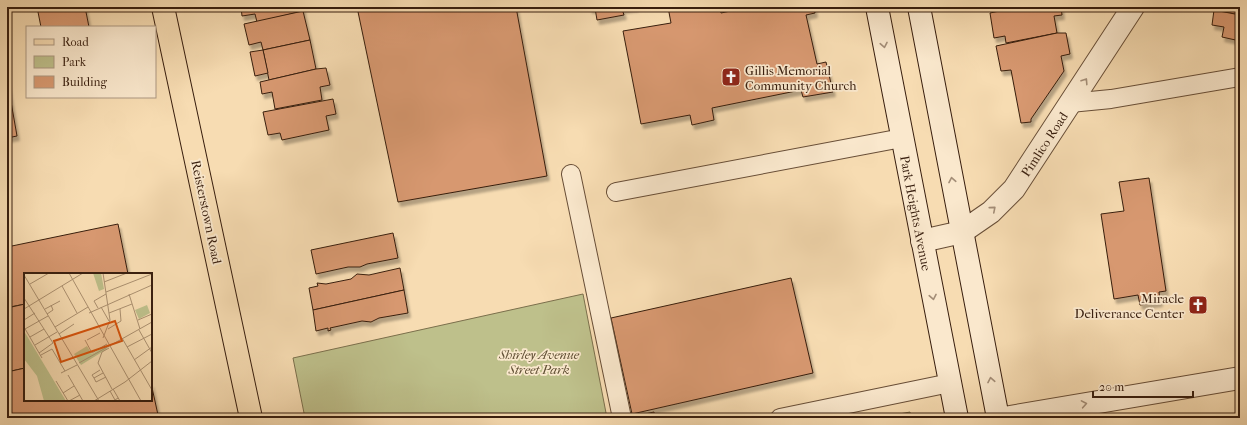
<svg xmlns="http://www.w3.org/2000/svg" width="1247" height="425" font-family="'IM FELL French Canon',serif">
<defs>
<filter id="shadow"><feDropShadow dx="2.5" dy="4.5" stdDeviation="1" flood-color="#0004"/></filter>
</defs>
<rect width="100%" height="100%" fill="#f7dcb2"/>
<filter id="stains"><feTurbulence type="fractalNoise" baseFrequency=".005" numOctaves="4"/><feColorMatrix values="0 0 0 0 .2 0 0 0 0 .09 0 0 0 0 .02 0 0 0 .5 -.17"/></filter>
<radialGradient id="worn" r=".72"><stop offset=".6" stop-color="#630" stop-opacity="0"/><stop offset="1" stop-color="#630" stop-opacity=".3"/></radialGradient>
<g fill="#bec08b" stroke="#7b6f4c">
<path d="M 583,294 L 607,418 L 305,418 L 293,358 Z"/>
<path d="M 910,412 L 911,418 L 878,418 Z"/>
</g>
<g fill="#d7986f" stroke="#381e0e" filter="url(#shadow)">
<path d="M 37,7 L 85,7 L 89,27 L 41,27 Z"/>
<path d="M 241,7 L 303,7 L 303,11 L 257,22 L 255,14 L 242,16 Z"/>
<path d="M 357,7 L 516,7 L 547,176 L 398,202 Z"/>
<path d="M 590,7 L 636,7 L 622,9 L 624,15 L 597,20 L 595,8 L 590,9 Z"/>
<path d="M 668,7 L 720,7 L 721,13 L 749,7 L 814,7 L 815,13 L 806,15 L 817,64 L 826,62 L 833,92 L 803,97 L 801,90 L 712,108 L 714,120 L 692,125 L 690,115 L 641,124 L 623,31 L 671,23 Z"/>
<path d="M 999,7 L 1018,7 L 1000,11 Z"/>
<path d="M 1018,7 L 1061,7 L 1062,15 L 1054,16 L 1057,33 L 1006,43 L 1005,36 L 994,38 L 990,13 Z"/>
<path d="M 1215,7 L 1240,7 L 1240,15 L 1214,10 Z"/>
<path d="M 1214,10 L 1240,15 L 1240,41 L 1222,37 L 1224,27 L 1212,25 Z"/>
<path d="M 303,11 L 310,40 L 263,50 L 261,42 L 249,45 L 244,24 Z"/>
<path d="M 1057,33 L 1066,33 L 1070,54 L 1061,56 L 1064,71 L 1031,119 L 1031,122 L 1021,123 L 1011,70 L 1001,71 L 996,46 Z"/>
<path d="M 310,40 L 316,69 L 269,80 L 263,50 Z"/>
<path d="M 263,50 L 268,73 L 255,76 L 250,52 Z"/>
<path d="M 326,68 L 330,85 L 320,87 L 322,100 L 275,109 L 272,92 L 262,94 L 260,82 L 316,69 Z"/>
<path d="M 7,79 L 17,136 L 7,138 Z"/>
<path d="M 333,99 L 336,114 L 326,116 L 329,130 L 282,140 L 280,133 L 268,135 L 263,112 Z"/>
<path d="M 1149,178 L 1166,291 L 1159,292 L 1160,302 L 1140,305 L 1138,295 L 1114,299 L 1101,214 L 1124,211 L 1119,182 Z"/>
<path d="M 118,224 L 128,274 L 25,274 L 25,304 L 10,307 L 7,295 L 7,247 Z"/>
<path d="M 393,233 L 398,258 L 367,264 L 360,267 L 348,267 L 316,274 L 311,250 Z"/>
<path d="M 400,268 L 404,290 L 313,310 L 309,288 L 318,286 L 317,283 L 326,284 L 351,279 L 357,274 L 369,275 Z"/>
<path d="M 791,278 L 813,373 L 632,414 L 611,318 Z"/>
<path d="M 404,290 L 408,313 L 379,318 L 371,322 L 362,321 L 330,328 L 331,330 L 328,331 L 328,328 L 316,331 L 313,310 Z"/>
<path d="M 25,304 L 25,368 L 7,372 L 7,308 Z"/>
<path d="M 25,368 L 25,400 L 151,400 L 151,383 L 158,415 L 145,418 L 12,418 L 7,393 L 7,372 Z"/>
<path d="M 654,412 L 655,418 L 631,418 L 631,417 Z"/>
</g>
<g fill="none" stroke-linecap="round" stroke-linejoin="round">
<g stroke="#684e37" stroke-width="20">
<g id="service">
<path d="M 1070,103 L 1111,99 L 1240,77"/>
<path d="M 571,174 L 622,418"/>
<path d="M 616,192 L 902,138"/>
<path d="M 780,418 L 950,383"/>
</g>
</g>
<g stroke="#684e37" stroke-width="24">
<g id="minor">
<path d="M 922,241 L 962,232 L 991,212 L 1014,189 L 1133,7"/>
<path d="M 1004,418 L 1240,378"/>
</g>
</g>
<g stroke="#381e0e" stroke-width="24">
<g id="secondary">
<path d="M 877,7 L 957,418"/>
<path d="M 919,7 L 998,418"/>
</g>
</g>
<g stroke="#381e0e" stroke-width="24">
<path id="primary" d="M 163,7 L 251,418"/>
</g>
<use href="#service" stroke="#fae8cd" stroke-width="18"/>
<use href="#minor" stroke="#fae8cd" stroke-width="22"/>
<use href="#secondary" stroke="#fae8cd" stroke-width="22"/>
<use href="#primary" stroke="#f7dcb2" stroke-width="22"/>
</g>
<defs><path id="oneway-chevron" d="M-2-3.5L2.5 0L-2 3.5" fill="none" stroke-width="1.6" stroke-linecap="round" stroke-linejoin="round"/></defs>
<g stroke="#a38d77">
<use href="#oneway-chevron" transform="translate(884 45) rotate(79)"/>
<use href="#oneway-chevron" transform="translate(1085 81) rotate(-57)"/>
<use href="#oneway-chevron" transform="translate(952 180) rotate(-101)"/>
<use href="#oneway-chevron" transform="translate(993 209) rotate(-41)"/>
<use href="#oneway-chevron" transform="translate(933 297) rotate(79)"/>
<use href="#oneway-chevron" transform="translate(991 380) rotate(-101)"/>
<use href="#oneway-chevron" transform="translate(1084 404) rotate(-10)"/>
</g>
<defs>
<g id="church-square" transform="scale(1)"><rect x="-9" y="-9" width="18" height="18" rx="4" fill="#8f2418" stroke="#fae8cd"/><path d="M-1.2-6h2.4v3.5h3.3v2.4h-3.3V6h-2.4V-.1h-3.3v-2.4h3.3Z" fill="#fff"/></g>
</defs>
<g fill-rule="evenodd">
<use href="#church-square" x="731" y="77"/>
<use href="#church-square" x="1198" y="305"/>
</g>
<g text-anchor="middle" stroke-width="3.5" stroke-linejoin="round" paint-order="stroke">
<g font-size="13" fill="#381e0e" stroke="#fae8cd" text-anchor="start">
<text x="745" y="75">Gillis Memorial<tspan x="745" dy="15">Community Church</tspan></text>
<text x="1184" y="303" text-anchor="end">Miracle<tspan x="1184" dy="15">Deliverance Center</tspan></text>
</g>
<g font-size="13" fill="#381e0e" stroke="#fae8cd">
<text transform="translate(1044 144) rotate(-57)" y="5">Pimlico Road</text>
<text transform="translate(207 212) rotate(78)" y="5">Reisterstown Road</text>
<text transform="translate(916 213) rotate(79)" y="5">Park Heights Avenue</text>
</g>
<g font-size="13" font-style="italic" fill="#604f34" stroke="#fae8cd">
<text x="539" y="359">Shirley Avenue<tspan x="539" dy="15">Street Park</tspan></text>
</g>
</g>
<g transform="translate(24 273)">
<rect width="128" height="128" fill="#f7dcb2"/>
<path d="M 69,0 L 77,0 L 80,16 L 75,18 ZM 123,32 L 126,40 L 115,46 L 111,37 ZM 0,58 L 42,128 L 20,128 L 13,103 L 0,86 ZM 63,73 L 68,81 L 81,73 L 83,76 L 57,92 L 50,81 Z" fill="#bec08b"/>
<path fill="none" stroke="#ab9070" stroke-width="1" d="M 45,0 L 117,128M 79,0 L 86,47 L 79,65M 0,2 L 75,128M 80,9 L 103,0M 6,11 L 25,0M 38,13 L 53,40M 82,19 L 128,1M 105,21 L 116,56M 0,25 L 29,70 L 15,80M 77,34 L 85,48M 74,35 L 70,28 L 82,21M 0,36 L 59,0M 21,36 L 36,28M 65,40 L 128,12M 85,40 L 108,31M 23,41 L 29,37 L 27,32M 0,47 L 11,40M 114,47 L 128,41M 0,54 L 18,85M 31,54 L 64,34M 1,56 L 24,43M 84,56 L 97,48 L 96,36M 115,57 L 128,80M 35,61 L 50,51M 6,64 L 20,56M 98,65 L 128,117M 61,67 L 68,80 L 83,71M 63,67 L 76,60M 11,72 L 33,59M 103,74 L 128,61M 85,75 L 78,79 L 74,90 L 88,116M 17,82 L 28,76 L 41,98M 110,87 L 128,74M 55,90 L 128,49M 76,97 L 68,102 L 70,105 L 79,100M 37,100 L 53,92M 44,102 L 59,128M 70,105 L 72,109 L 82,104M 32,108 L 44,128M 89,116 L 96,128M 86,118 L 91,127 L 94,125M 39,120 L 50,113M 45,128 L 56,122M 70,128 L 101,109 L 128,88"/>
<path fill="#d6530c" fill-opacity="0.15" stroke="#d6530c" stroke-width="2" d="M 91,48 L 98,68 L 37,89 L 30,68 Z"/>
<rect width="128" height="128" fill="none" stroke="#381e0e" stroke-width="2"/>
</g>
<rect width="1247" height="425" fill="none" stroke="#f7dcb2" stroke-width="24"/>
<rect x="8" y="8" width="1231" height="409" fill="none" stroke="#381e0e" stroke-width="2"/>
<rect x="12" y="12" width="1223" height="401" fill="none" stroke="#381e0e"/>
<rect x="26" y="26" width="130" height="72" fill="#fae8cd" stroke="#ac9781"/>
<rect x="34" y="39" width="20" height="6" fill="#f7dcb2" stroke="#ac9781"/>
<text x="62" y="46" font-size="12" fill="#381e0e">Road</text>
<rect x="34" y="56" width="20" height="12" fill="#bec08b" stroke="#ac9781"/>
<text x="62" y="66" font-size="12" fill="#381e0e">Park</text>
<rect x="34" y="76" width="20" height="12" fill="#d7986f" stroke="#ac9781"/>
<text x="62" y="86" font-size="12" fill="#381e0e">Building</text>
<path d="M1093 391v6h100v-6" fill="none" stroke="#381e0e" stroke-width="2"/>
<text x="1099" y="391" font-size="12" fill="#381e0e" stroke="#fae8cd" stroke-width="3" paint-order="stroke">20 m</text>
<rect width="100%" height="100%" filter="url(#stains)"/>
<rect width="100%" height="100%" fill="url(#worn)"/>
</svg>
